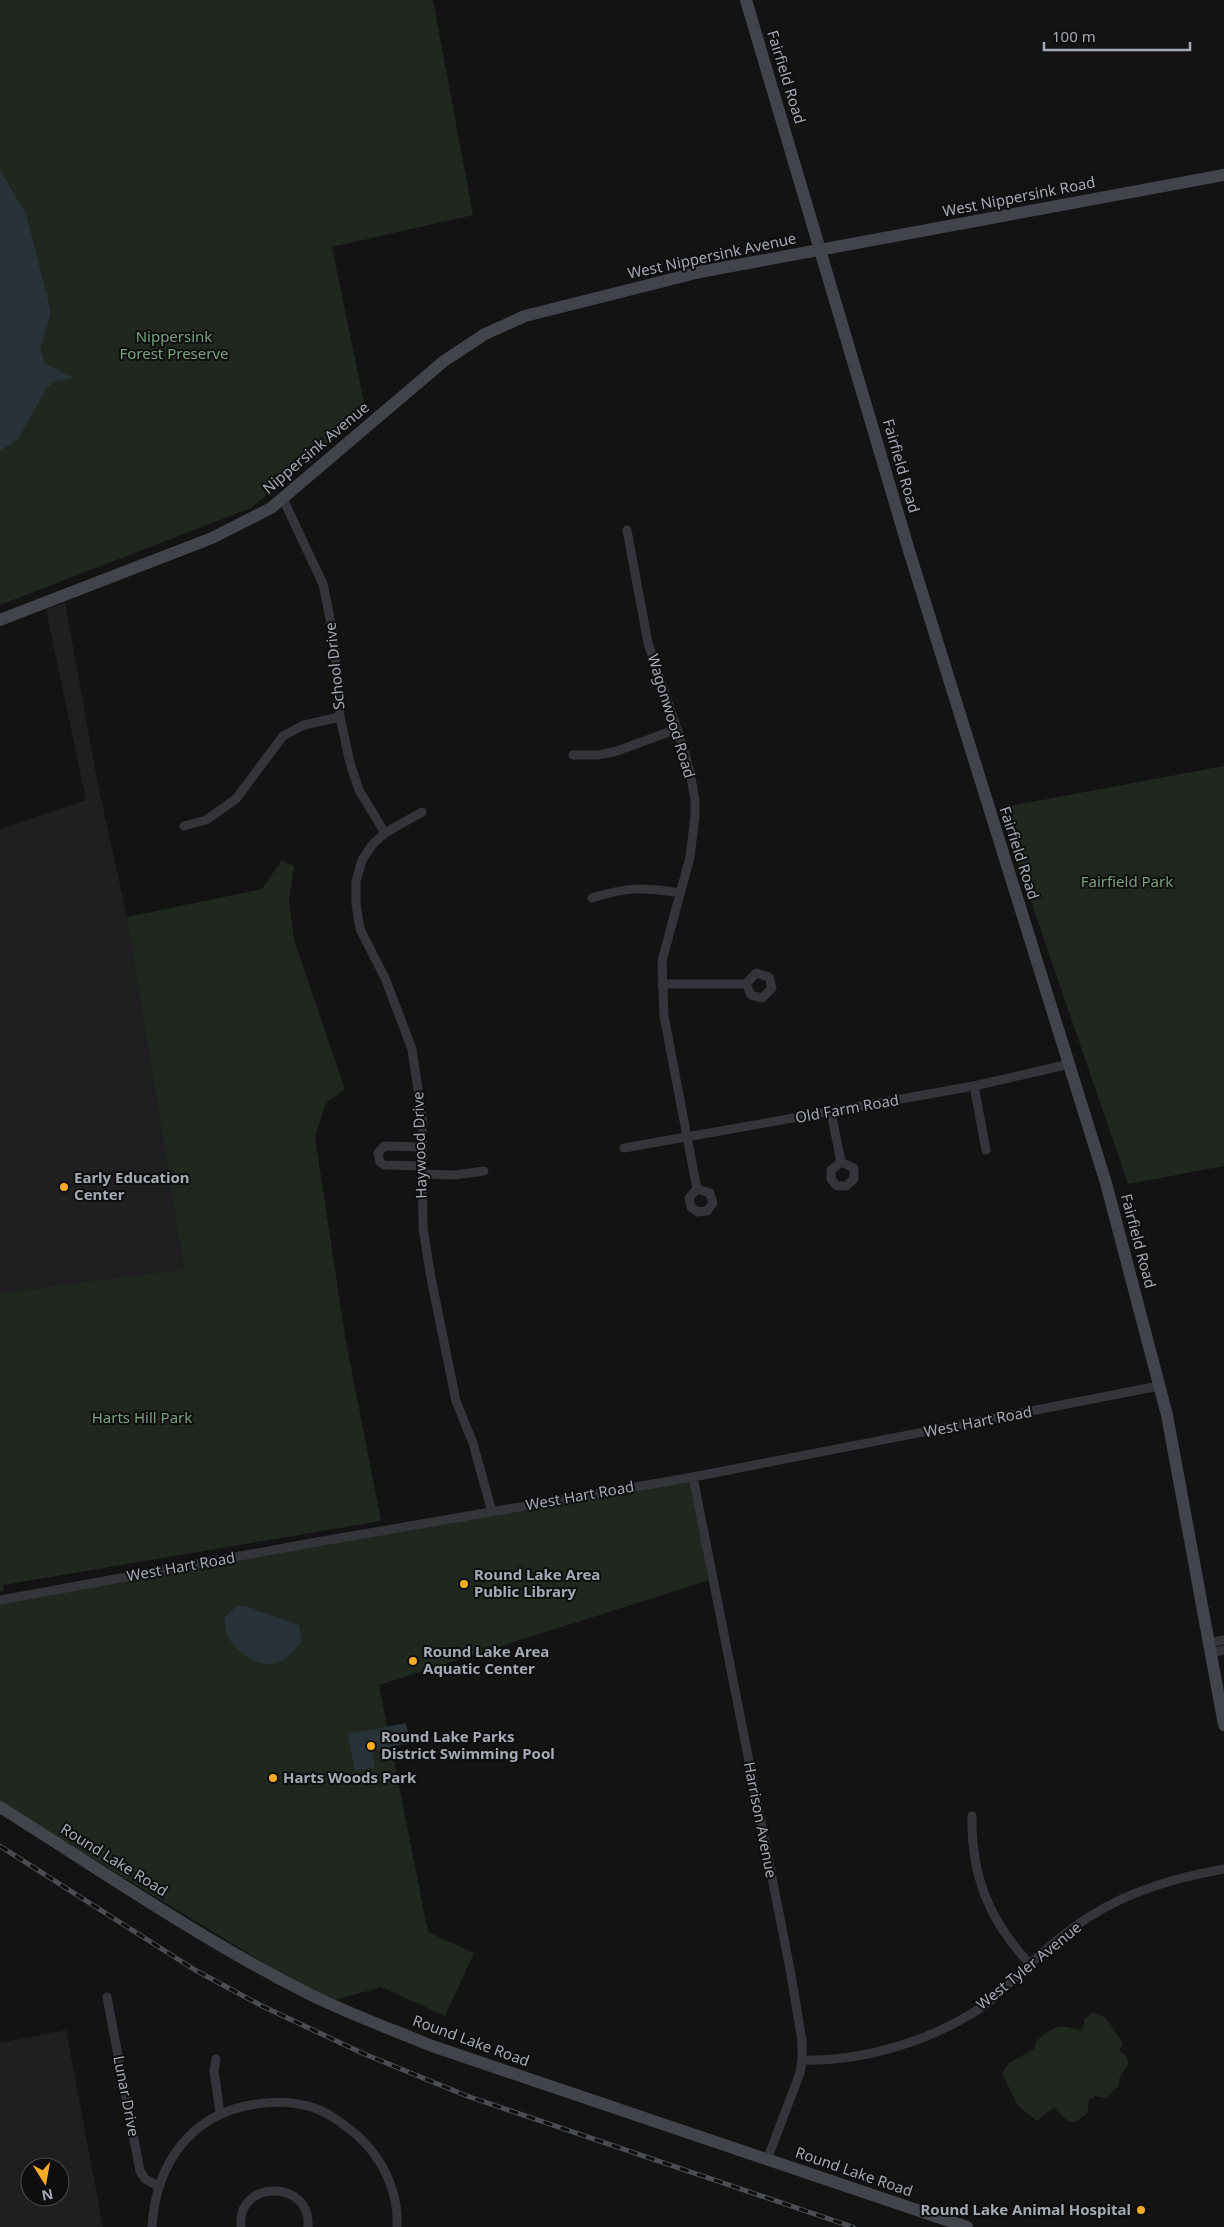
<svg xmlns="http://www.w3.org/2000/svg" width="1224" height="2227" font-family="'Noto Sans',sans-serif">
<rect width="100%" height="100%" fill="#131314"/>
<g fill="#1f1f21" fill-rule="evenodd">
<path d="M 65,602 L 97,780 L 127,917 L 184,1271 L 0,1293 L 0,829 L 86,800 L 46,610 Z"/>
<path d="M 66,2030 L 103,2227 L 0,2227 L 0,2043 ZM 30,2167 L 60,2167 L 60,2197 L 30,2197 Z"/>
</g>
<g fill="#1f271f">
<path d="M 0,0 L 433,0 L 473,215 L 332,247 L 366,412 L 251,508 L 0,605 Z"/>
<path d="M 1224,766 L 1224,1166 L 1128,1184 L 999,808 Z"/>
<path d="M 282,860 L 294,866 L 289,901 L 294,940 L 345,1089 L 326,1103 L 315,1137 L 345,1336 L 381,1521 L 3,1585 L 4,1591 L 0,1592 L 0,1293 L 184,1270 L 127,917 L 262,889 Z"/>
<path d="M 693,1477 L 713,1579 L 379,1685 L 428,1932 L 474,1953 L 445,2016 L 381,1987 L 328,2002 L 0,1802 L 0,1598 Z"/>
<path d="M 1092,2013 L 1105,2017 L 1123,2043 L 1119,2051 L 1125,2054 L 1129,2063 L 1119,2079 L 1119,2085 L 1106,2098 L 1096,2096 L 1089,2100 L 1087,2114 L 1075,2122 L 1067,2121 L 1054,2107 L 1037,2121 L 1018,2106 L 1002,2073 L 1009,2063 L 1034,2049 C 1036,2040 1038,2039 1045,2034 C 1060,2023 1065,2026 1082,2031 L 1085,2018 Z"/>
</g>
<g fill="#283239">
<path d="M 0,170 L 26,214 L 51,312 L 40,349 L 45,364 L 75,378 L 53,382 L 46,389 L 18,439 L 0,451 Z"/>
<path d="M 237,1606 L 245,1606 L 299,1625 L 302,1641 C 295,1650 288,1659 276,1663 C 259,1669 236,1652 228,1637 C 225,1632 225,1624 224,1618 Z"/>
<path d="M 406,1723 L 410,1743 L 372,1750 L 375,1767 L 355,1771 L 348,1734 Z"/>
</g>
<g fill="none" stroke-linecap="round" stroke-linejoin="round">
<g stroke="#33353a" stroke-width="9">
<path d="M 283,499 L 323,584 L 333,633 L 340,717 L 350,763 L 359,790 L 385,833"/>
<path d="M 627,530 L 648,643 L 682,744 L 690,772 L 695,800 L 695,816 L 690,857 L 662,961 L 664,1016 L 697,1189 L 689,1198 L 691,1207 L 698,1212 L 707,1211 L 713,1203 L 710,1193 L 697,1189"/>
<path d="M 573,755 L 598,755 L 617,751 L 677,729"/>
<path d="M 422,812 L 385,833 L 372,845 L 362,860 L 356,882 L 356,904 L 360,929 L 385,978 L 412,1049 L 422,1117 L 423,1228 L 431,1278 L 456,1401 L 473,1443 L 492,1512"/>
<path d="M 184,826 L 206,820 L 236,799 L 283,736 L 304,725 L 340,717"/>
<path d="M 592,898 C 626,887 645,887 680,893"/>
<path d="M 662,984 L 746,984 L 751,995 L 762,998 L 772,988 L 769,977 L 756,973 L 746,984"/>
<path d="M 974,1086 L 986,1150"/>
<path d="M 831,1112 L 841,1162 L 831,1170 L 831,1179 L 837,1186 L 846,1186 L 854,1179 L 854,1168 L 841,1162"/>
<path d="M 624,1148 L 974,1086 L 1069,1064"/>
<path d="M 422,1166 L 384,1165 L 380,1162 L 378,1153 L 384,1146 L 422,1147"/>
<path d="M 422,1174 L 455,1175 L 484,1171"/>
<path d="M 693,1477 L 790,1969 L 802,2041 L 802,2060 L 800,2073 L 767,2160"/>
<path d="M 0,1600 L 317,1542 L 693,1477 L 1159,1386"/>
<path d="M 1209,1643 L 1224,1640"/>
<path d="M 1211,1653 L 1224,1650"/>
<path d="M 972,1816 C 971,1875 989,1921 1030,1964"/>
<path d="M 107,1997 L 140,2171 L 145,2179 L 158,2186"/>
<path d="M 216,2059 L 214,2071 L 220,2113"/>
<path d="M 802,2060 C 864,2062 934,2040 985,2005 C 996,1997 1006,1986 1016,1977 C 1039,1955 1062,1934 1089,1917 C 1131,1890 1176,1878 1224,1869"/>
<path d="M 152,2227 C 156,2163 191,2113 257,2104 C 277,2101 298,2102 317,2109 C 333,2115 345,2126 358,2136 C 383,2159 399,2193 397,2227"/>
<path d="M 241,2227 C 235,2180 312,2178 308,2227"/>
</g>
<g stroke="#41444a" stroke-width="12">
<path d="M 746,0 L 910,554 L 1106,1183 L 1167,1415 L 1224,1725"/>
<path d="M 0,620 L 212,538 L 271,508 L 444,361 L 485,334 L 525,316 L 700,272 L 1224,175"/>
<path d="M 0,1807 C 102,1871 202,1940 309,1994 C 349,2014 391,2029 432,2046 L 967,2227"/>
</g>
<g stroke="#4a4d53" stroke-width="5">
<path id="rail" d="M 0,1846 L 195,1970 L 262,2006 L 362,2053 L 467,2096 L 853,2227"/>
</g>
<use href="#rail" stroke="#0e0e0f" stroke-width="3" stroke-dasharray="9" stroke-linecap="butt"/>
</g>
<g fill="#faab25" stroke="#0e0e0f" stroke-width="2">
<circle cx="64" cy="1187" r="5"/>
<circle cx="464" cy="1584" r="5"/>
<circle cx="413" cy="1661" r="5"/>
<circle cx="371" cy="1746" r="5"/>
<circle cx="273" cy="1778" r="5"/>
<circle cx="1141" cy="2210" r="5"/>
</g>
<g text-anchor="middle" stroke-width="4" stroke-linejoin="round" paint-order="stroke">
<g font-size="15" fill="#a3aab6" stroke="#0e0e0f">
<text transform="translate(786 77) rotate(73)" y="5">Fairfield Road</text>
<text transform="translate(1019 197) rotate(-11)" y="5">West Nippersink Road</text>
<text transform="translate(712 256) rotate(-12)" y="5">West Nippersink Avenue</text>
<text transform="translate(316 448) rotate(-40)" y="5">Nippersink Avenue</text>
<text transform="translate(901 466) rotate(74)" y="5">Fairfield Road</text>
<text transform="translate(335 666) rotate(-96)" y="5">School Drive</text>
<text transform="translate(671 716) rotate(73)" y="5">Wagonwood Road</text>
<text transform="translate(1019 853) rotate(72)" y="5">Fairfield Road</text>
<text transform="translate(847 1109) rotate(-10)" y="5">Old Farm Road</text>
<text transform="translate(420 1145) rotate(-92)" y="5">Haywood Drive</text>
<text transform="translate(1138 1241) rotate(75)" y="5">Fairfield Road</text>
<text transform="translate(978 1422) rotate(-11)" y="5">West Hart Road</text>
<text transform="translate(580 1496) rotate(-10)" y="5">West Hart Road</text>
<text transform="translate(181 1567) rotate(-10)" y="5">West Hart Road</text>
<text transform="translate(760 1820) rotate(79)" y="5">Harrison Avenue</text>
<text transform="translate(114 1860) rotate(32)" y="5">Round Lake Road</text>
<text transform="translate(1029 1966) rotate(-39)" y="5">West Tyler Avenue</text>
<text transform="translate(471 2041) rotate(20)" y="5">Round Lake Road</text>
<text transform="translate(126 2096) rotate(79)" y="5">Lunar Drive</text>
<text transform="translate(854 2172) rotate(19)" y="5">Round Lake Road</text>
</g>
<g font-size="15" fill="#79a27b" stroke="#0e0e0f">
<text x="174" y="342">Nippersink<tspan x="174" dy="17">Forest Preserve</tspan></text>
<text x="1127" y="887">Fairfield Park</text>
<text x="142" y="1423">Harts Hill Park</text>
</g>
<g font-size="15" font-weight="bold" fill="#a3aab6" stroke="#0e0e0f" text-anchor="start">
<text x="74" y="1183">Early Education<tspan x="74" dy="17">Center</tspan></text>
<text x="474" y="1580">Round Lake Area<tspan x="474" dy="17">Public Library</tspan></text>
<text x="423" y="1657">Round Lake Area<tspan x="423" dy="17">Aquatic Center</tspan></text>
<text x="381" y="1742">Round Lake Parks<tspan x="381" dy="17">District Swimming Pool</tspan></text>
<text x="283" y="1783">Harts Woods Park</text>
<text x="1131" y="2215" text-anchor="end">Round Lake Animal Hospital</text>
</g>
</g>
<g transform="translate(45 2182) rotate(169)"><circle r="24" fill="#0e0e0f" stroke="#4a4c52"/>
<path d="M0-4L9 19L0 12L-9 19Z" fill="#faab25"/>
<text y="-8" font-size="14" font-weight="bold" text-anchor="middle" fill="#a3aab6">N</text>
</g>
<path d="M1044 42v8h146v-8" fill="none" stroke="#a3aab6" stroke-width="2.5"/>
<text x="1052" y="42" font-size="15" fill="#a3aab6" stroke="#0e0e0f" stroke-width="4" paint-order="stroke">100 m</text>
</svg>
